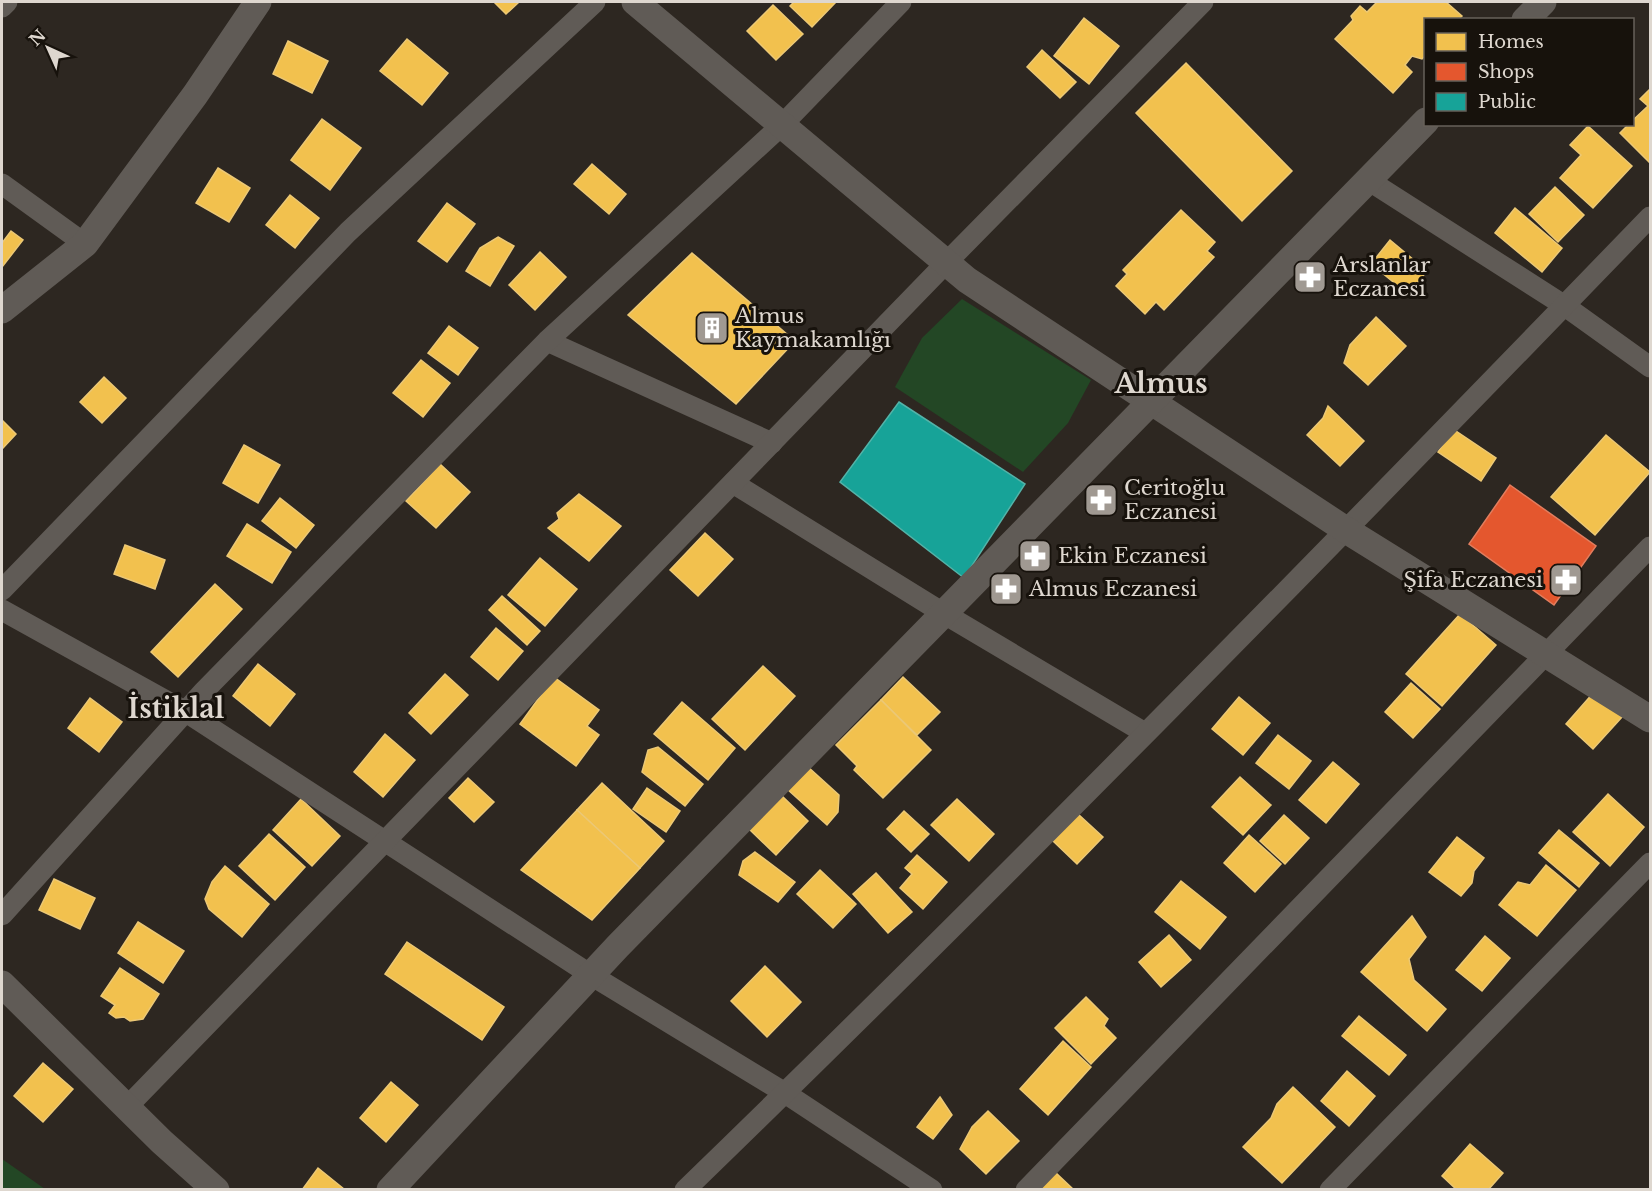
<svg xmlns="http://www.w3.org/2000/svg" width="1652" height="1191" font-family="'Libre Baskerville',serif">
<rect width="100%" height="100%" fill="#2d2721"/>
<g fill="#234725">
<path d="M 962,299 L 1091,380 L 1068,423 L 1023,472 L 895,387 L 922,338 Z"/>
<path d="M 2,1159 L 45,1189 L 2,1189 Z"/>
</g>
<g fill="#f2c14e" stroke="#ecc875" stroke-width="1.5">
<path d="M 494,2 L 519,2 L 506,14 Z"/>
<path d="M 794,2 L 836,2 L 812,27 L 790,6 Z"/>
<path d="M 1377,2 L 1446,2 L 1462,16 L 1458,20 L 1426,20 L 1426,55 L 1422,59 L 1412,56 L 1405,65 L 1412,72 L 1393,93 L 1335,39 L 1353,20 L 1351,16 L 1360,6 L 1367,12 Z"/>
<path d="M 773,5 L 803,34 L 776,60 L 747,31 Z"/>
<path d="M 1084,18 L 1119,46 L 1089,84 L 1054,56 Z"/>
<path d="M 407,39 L 448,73 L 422,105 L 380,71 Z"/>
<path d="M 288,41 L 328,61 L 312,93 L 273,74 Z"/>
<path d="M 1042,50 L 1076,82 L 1060,98 L 1027,67 Z"/>
<path d="M 1186,63 L 1292,171 L 1242,221 L 1136,113 Z"/>
<path d="M 1650,89 L 1650,160 L 1649,162 L 1620,133 L 1629,124 L 1632,124 L 1632,121 L 1648,106 L 1640,99 Z"/>
<path d="M 322,119 L 361,148 L 330,190 L 291,160 Z"/>
<path d="M 1588,126 L 1632,166 L 1593,208 L 1560,178 L 1581,155 L 1570,145 Z"/>
<path d="M 592,164 L 626,194 L 609,214 L 574,184 Z"/>
<path d="M 218,168 L 250,188 L 229,222 L 196,203 Z"/>
<path d="M 1555,187 L 1584,215 L 1558,242 L 1529,214 Z"/>
<path d="M 290,195 L 319,218 L 295,248 L 266,225 Z"/>
<path d="M 447,203 L 475,224 L 447,262 L 418,241 Z"/>
<path d="M 1515,208 L 1562,248 L 1542,272 L 1495,233 Z"/>
<path d="M 1181,210 L 1215,242 L 1207,251 L 1214,257 L 1164,310 L 1156,302 L 1145,314 L 1116,286 L 1127,274 L 1123,270 Z"/>
<path d="M 11,231 L 23,240 L 2,267 L 2,243 Z"/>
<path d="M 498,237 L 514,246 L 490,286 L 466,271 L 480,248 Z"/>
<path d="M 1390,240 L 1427,271 L 1408,294 L 1371,264 Z"/>
<path d="M 540,252 L 566,277 L 535,310 L 509,285 Z"/>
<path d="M 692,253 L 795,341 L 736,404 L 628,315 Z"/>
<path d="M 1376,317 L 1406,346 L 1368,385 L 1344,363 L 1350,345 Z"/>
<path d="M 449,326 L 478,348 L 458,375 L 428,353 Z"/>
<path d="M 421,360 L 450,383 L 423,417 L 393,393 Z"/>
<path d="M 104,377 L 126,398 L 102,423 L 80,402 Z"/>
<path d="M 1328,406 L 1364,441 L 1340,466 L 1307,435 L 1323,418 Z"/>
<path d="M 2,420 L 16,434 L 2,449 Z"/>
<path d="M 1453,429 L 1496,458 L 1481,481 L 1438,452 Z"/>
<path d="M 1606,435 L 1650,472 L 1595,535 L 1551,497 Z"/>
<path d="M 244,445 L 280,465 L 258,503 L 223,483 Z"/>
<path d="M 440,464 L 470,492 L 436,528 L 406,501 Z"/>
<path d="M 579,494 L 621,526 L 589,561 L 548,528 L 559,519 L 557,513 Z"/>
<path d="M 280,498 L 314,525 L 296,548 L 262,521 Z"/>
<path d="M 247,524 L 291,552 L 272,583 L 227,556 Z"/>
<path d="M 705,533 L 733,559 L 698,596 L 670,570 Z"/>
<path d="M 125,545 L 165,560 L 155,589 L 114,574 Z"/>
<path d="M 540,558 L 577,589 L 545,626 L 508,595 Z"/>
<path d="M 215,584 L 242,609 L 178,677 L 151,652 Z"/>
<path d="M 502,596 L 540,631 L 527,645 L 489,610 Z"/>
<path d="M 1460,614 L 1496,645 L 1442,706 L 1406,674 Z"/>
<path d="M 496,628 L 523,651 L 498,680 L 471,657 Z"/>
<path d="M 258,664 L 295,694 L 270,726 L 233,696 Z"/>
<path d="M 763,666 L 795,696 L 745,750 L 712,719 Z"/>
<path d="M 445,674 L 468,695 L 431,734 L 409,713 Z"/>
<path d="M 554,677 L 599,710 L 587,726 L 599,735 L 576,766 L 520,724 Z"/>
<path d="M 903,677 L 940,712 L 917,735 L 881,700 Z"/>
<path d="M 1411,683 L 1440,709 L 1413,738 L 1385,712 Z"/>
<path d="M 1594,692 L 1622,717 L 1593,749 L 1566,724 Z"/>
<path d="M 1239,697 L 1270,723 L 1243,755 L 1212,729 Z"/>
<path d="M 90,698 L 122,722 L 99,752 L 68,728 Z"/>
<path d="M 881,700 L 931,750 L 883,798 L 854,770 L 857,766 L 836,745 Z"/>
<path d="M 682,702 L 735,748 L 708,780 L 654,734 Z"/>
<path d="M 385,734 L 415,760 L 383,797 L 354,772 Z"/>
<path d="M 1278,735 L 1311,761 L 1289,789 L 1256,763 Z"/>
<path d="M 658,747 L 703,784 L 685,806 L 642,772 L 648,750 Z"/>
<path d="M 1333,762 L 1359,784 L 1326,823 L 1299,800 Z"/>
<path d="M 807,766 L 839,795 L 838,812 L 827,825 L 787,789 Z"/>
<path d="M 1240,777 L 1271,805 L 1243,835 L 1212,807 Z"/>
<path d="M 468,778 L 494,802 L 474,822 L 449,798 Z"/>
<path d="M 602,783 L 664,841 L 640,868 L 577,810 Z"/>
<path d="M 647,788 L 680,811 L 666,832 L 633,809 Z"/>
<path d="M 1608,794 L 1644,827 L 1610,866 L 1573,832 Z"/>
<path d="M 781,795 L 808,821 L 776,855 L 749,829 Z"/>
<path d="M 301,799 L 340,836 L 312,866 L 273,830 Z"/>
<path d="M 957,799 L 994,834 L 969,861 L 931,825 Z"/>
<path d="M 577,810 L 640,868 L 592,920 L 521,870 Z"/>
<path d="M 904,811 L 929,834 L 911,852 L 887,829 Z"/>
<path d="M 1078,814 L 1103,837 L 1077,864 L 1053,841 Z"/>
<path d="M 1284,815 L 1309,838 L 1285,864 L 1260,841 Z"/>
<path d="M 1559,830 L 1599,863 L 1579,887 L 1539,853 Z"/>
<path d="M 269,834 L 305,867 L 275,900 L 239,866 Z"/>
<path d="M 1249,835 L 1281,864 L 1255,892 L 1224,863 Z"/>
<path d="M 1457,837 L 1484,858 L 1474,871 L 1472,883 L 1461,896 L 1429,872 Z"/>
<path d="M 755,852 L 795,882 L 778,902 L 739,875 L 743,861 Z"/>
<path d="M 917,855 L 947,882 L 923,909 L 900,888 L 912,874 L 905,868 Z"/>
<path d="M 1546,865 L 1576,890 L 1537,936 L 1499,905 L 1518,882 L 1530,885 Z"/>
<path d="M 225,866 L 269,904 L 242,937 L 209,909 L 205,899 L 212,882 Z"/>
<path d="M 820,870 L 856,904 L 833,928 L 797,894 Z"/>
<path d="M 876,873 L 912,912 L 888,933 L 853,894 Z"/>
<path d="M 54,879 L 95,898 L 80,929 L 39,910 Z"/>
<path d="M 1181,881 L 1226,917 L 1200,949 L 1155,912 Z"/>
<path d="M 1412,916 L 1426,937 L 1409,959 L 1414,980 L 1446,1009 L 1427,1031 L 1361,972 Z"/>
<path d="M 138,922 L 184,951 L 163,983 L 118,953 Z"/>
<path d="M 1169,935 L 1191,960 L 1161,987 L 1139,962 Z"/>
<path d="M 1485,936 L 1510,958 L 1482,991 L 1456,970 Z"/>
<path d="M 407,942 L 504,1007 L 482,1040 L 385,974 Z"/>
<path d="M 765,966 L 801,1002 L 767,1037 L 731,1001 Z"/>
<path d="M 120,968 L 159,994 L 143,1019 L 130,1021 L 124,1017 L 116,1018 L 109,1013 L 115,1005 L 101,996 Z"/>
<path d="M 1086,997 L 1108,1019 L 1104,1026 L 1116,1038 L 1091,1064 L 1055,1028 Z"/>
<path d="M 1359,1016 L 1406,1055 L 1389,1075 L 1342,1036 Z"/>
<path d="M 1063,1041 L 1091,1067 L 1048,1115 L 1020,1089 Z"/>
<path d="M 43,1063 L 73,1089 L 43,1122 L 14,1096 Z"/>
<path d="M 1347,1071 L 1375,1096 L 1349,1126 L 1321,1101 Z"/>
<path d="M 391,1082 L 418,1105 L 386,1142 L 360,1118 Z"/>
<path d="M 1293,1087 L 1335,1127 L 1282,1183 L 1243,1147 L 1271,1118 L 1277,1104 Z"/>
<path d="M 940,1097 L 952,1115 L 933,1139 L 917,1127 Z"/>
<path d="M 988,1111 L 1019,1141 L 986,1174 L 960,1149 L 972,1127 Z"/>
<path d="M 1470,1144 L 1503,1173 L 1488,1190 L 1457,1190 L 1442,1176 Z"/>
<path d="M 318,1168 L 344,1189 L 343,1190 L 302,1190 Z"/>
<path d="M 1055,1172 L 1074,1190 L 1039,1190 Z"/>
</g>
<path fill="#e4572e" stroke="#e27d5e" stroke-width="1.5" d="M 1510,485 L 1596,546 L 1554,605 L 1469,544 Z"/>
<path fill="#17a398" stroke="#53b3a8" stroke-width="1.5" d="M 899,402 L 1025,484 L 964,578 L 840,482 Z"/>
<g fill="none" stroke-linecap="round" stroke-linejoin="round">
<g stroke="#605b56" stroke-width="21">
<path d="M 2,7 L 7,2"/>
<path d="M 1368,180 L 1565,306 L 1650,367"/>
<path d="M 2,184 L 85,244"/>
<path d="M 547,341 L 772,443"/>
<path d="M 733,483 L 943,613 L 1145,733"/>
<path d="M 2,590 L 348,232 L 595,2"/>
<path d="M 2,610 L 186,712 L 591,975 L 785,1093 L 932,1190"/>
<path d="M 2,915 L 204,691 L 547,341 L 782,125 L 901,2"/>
<path d="M 127,1107 L 946,263 L 1203,2"/>
<path d="M 685,1190 C 1013,872 1333,545 1650,217"/>
<path d="M 1026,1190 L 1650,547"/>
<path d="M 1330,1190 L 1650,863"/>
</g>
<g stroke="#605b56" stroke-width="27">
<path d="M 635,2 L 967,280 L 1346,530 L 1650,719"/>
<path d="M 1525,20 L 1543,2"/>
<path d="M 2,310 L 85,244 L 195,95 L 258,2"/>
<path d="M 2,984 L 162,1142 L 216,1190"/>
<path d="M 390,1190 L 618,946 L 1426,121"/>
</g>
</g>
<defs>
<g id="pharmacy-square" transform="scale(1.725)"><rect x="-9" y="-9" width="18" height="18" rx="4" fill="#a09992" stroke="#17120c"/><path d="M-2-6h4v4h4v4h-4v4h-4v-4h-4v-4h4Z" fill="#fff"/></g>
<g id="building-square" transform="scale(1.725)"><rect x="-9" y="-9" width="18" height="18" rx="4" fill="#a09992" stroke="#17120c"/><path d="M-4-6H4V6H1V3H-1V6H-4ZM-2.5-4.3h1.7v1.8h-1.7ZM.8-4.3h1.7v1.8H.8ZM-2.5-1h1.7V.8h-1.7ZM.8-1h1.7V.8H.8Z" fill="#fff"/></g>
</defs>
<g fill-rule="evenodd">
<use href="#pharmacy-square" x="1310" y="277"/>
<use href="#building-square" x="712" y="328"/>
<use href="#pharmacy-square" x="1101" y="500"/>
<use href="#pharmacy-square" x="1035" y="556"/>
<use href="#pharmacy-square" x="1566" y="580"/>
<use href="#pharmacy-square" x="1006" y="589"/>
</g>
<g text-anchor="middle" stroke-width="6" stroke-linejoin="round" paint-order="stroke">
<g font-size="21" fill="#ded7cf" stroke="#17120c" text-anchor="start">
<text x="1333" y="272">Arslanlar<tspan x="1333" dy="24">Eczanesi</tspan></text>
<text x="735" y="323">Almus<tspan x="735" dy="24">Kaymakamlığı</tspan></text>
<text x="1124" y="495">Ceritoğlu<tspan x="1124" dy="24">Eczanesi</tspan></text>
<text x="1058" y="563">Ekin Eczanesi</text>
<text x="1543" y="587" text-anchor="end">Şifa Eczanesi</text>
<text x="1029" y="596">Almus Eczanesi</text>
</g>
<g font-size="27" font-weight="bold" fill="#ded7cf" stroke="#17120c">
<text x="1161" y="393">Almus</text>
<text x="176" y="718">İstiklal</text>
</g>
</g>
<rect width="1652" height="1191" fill="none" stroke="#ded7cf" stroke-width="6"/>
<rect x="1424" y="18" width="210" height="108" fill="#17120c" stroke="#67615a" stroke-width="1.5"/>
<rect x="1436" y="33" width="30" height="18" fill="#f2c14e" stroke="#67615a" stroke-width="1.5"/>
<text x="1478" y="48" font-size="18" fill="#ded7cf">Homes</text>
<rect x="1436" y="63" width="30" height="18" fill="#e4572e" stroke="#67615a" stroke-width="1.5"/>
<text x="1478" y="78" font-size="18" fill="#ded7cf">Shops</text>
<rect x="1436" y="93" width="30" height="18" fill="#17a398" stroke="#67615a" stroke-width="1.5"/>
<text x="1478" y="108" font-size="18" fill="#ded7cf">Public</text>
<g transform="translate(48 48) rotate(315)" stroke="#17120c" stroke-width="4.5" paint-order="stroke">
<path d="M0-4.5L10 22L0 15L-10 22Z" fill="#ded7cf"/>
<text y="-9" font-size="16" font-weight="bold" text-anchor="middle" fill="#ded7cf">N</text>
</g>
</svg>
